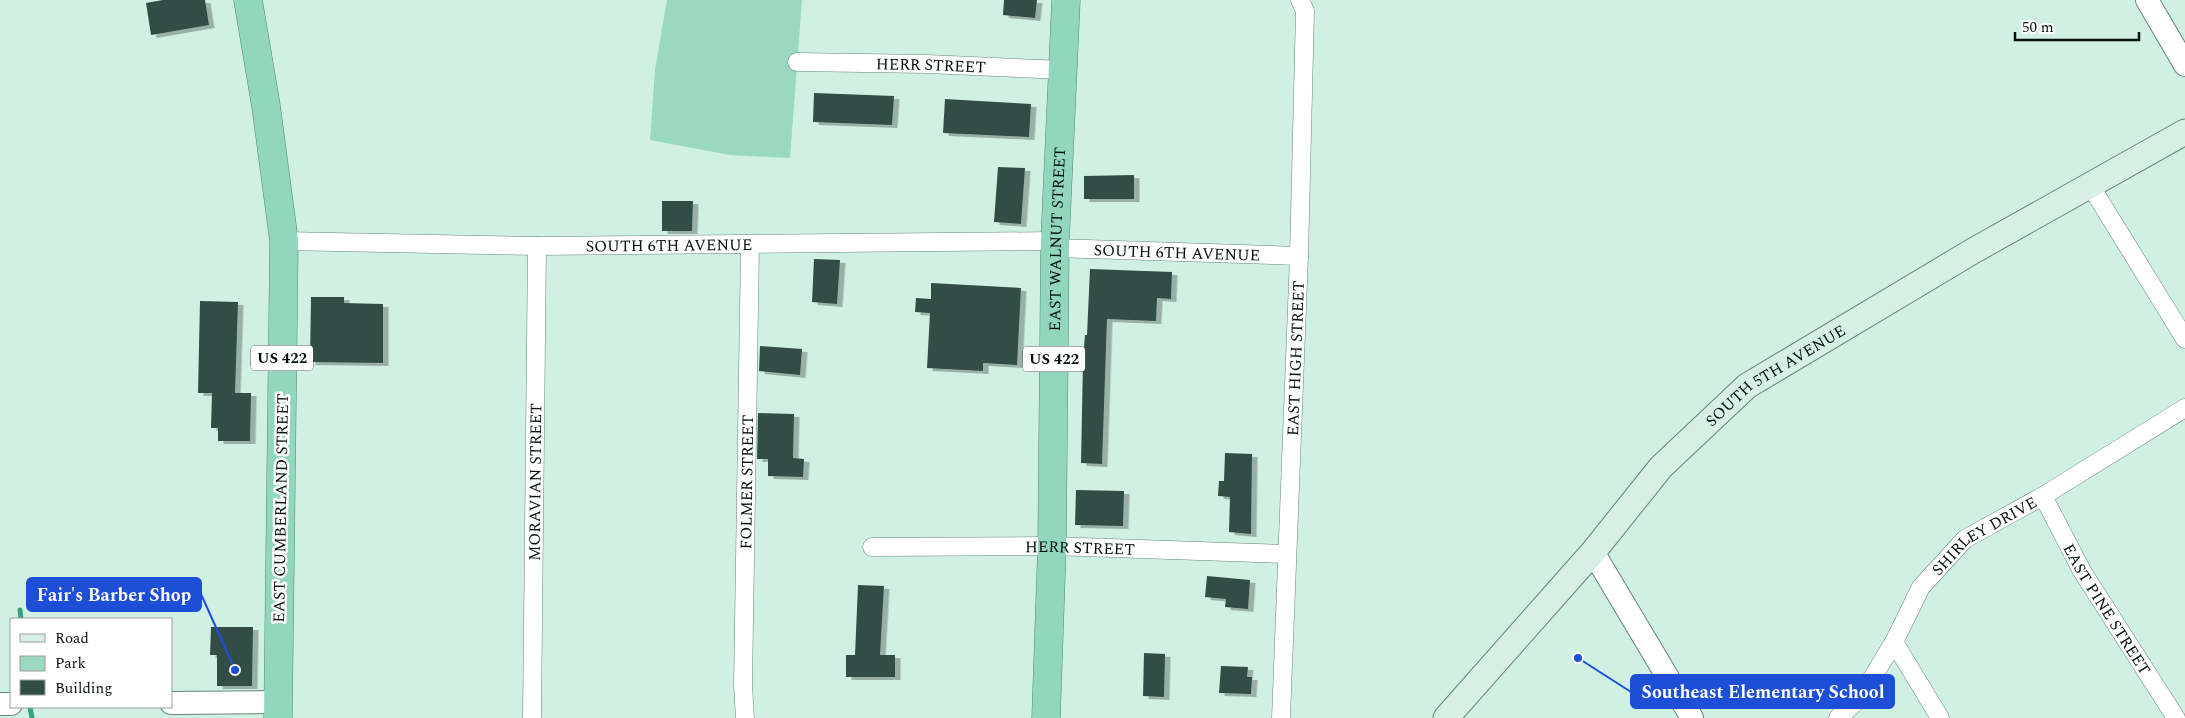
<svg xmlns="http://www.w3.org/2000/svg" width="2185" height="718" font-family="Spectral,serif">
<defs>
<filter id="shadow"><feDropShadow dx="5.5" dy="3" stdDeviation="0" flood-color="#0004"/></filter>
</defs>
<rect width="100%" height="100%" fill="#d0f0e3"/>
<path fill="#99d9c0" d="M 667,0 L 802,0 L 790,158 L 730,155 L 650,140 L 655,70 Z"/>
<g fill="none" stroke-linecap="round" stroke-linejoin="round">
<g stroke="#35a280" stroke-width="5">
<path d="M 20,610 L 21,619"/>
<path d="M 30,707 L 32,718"/>
</g>
</g>
<g fill="#324e44" filter="url(#shadow)">
<path d="M 163,0 L 205,0 L 209,25 L 151,35 L 146,3 Z"/>
<path d="M 1004,0 L 1037,0 L 1035,18 L 1003,15 Z"/>
<path d="M 814,93 L 894,96 L 892,125 L 813,122 Z"/>
<path d="M 945,99 L 1031,104 L 1029,137 L 943,133 Z"/>
<path d="M 998,167 L 1025,168 L 1021,224 L 994,222 Z"/>
<path d="M 1134,175 L 1134,199 L 1084,199 L 1084,176 Z"/>
<path d="M 662,201 L 693,201 L 692,231 L 662,231 Z"/>
<path d="M 814,259 L 840,260 L 837,304 L 812,302 Z"/>
<path d="M 1090,269 L 1172,272 L 1171,299 L 1157,298 L 1156,321 L 1107,319 L 1102,464 L 1081,463 L 1083,361 L 1085,335 L 1087,335 Z"/>
<path d="M 931,283 L 1021,288 L 1017,365 L 983,363 L 983,371 L 927,368 L 930,313 L 915,312 L 916,298 L 931,299 Z"/>
<path d="M 311,297 L 344,297 L 344,303 L 383,304 L 383,363 L 310,362 Z"/>
<path d="M 200,301 L 238,302 L 235,393 L 251,393 L 250,441 L 218,441 L 218,428 L 211,428 L 212,393 L 198,393 Z"/>
<path d="M 760,346 L 802,349 L 800,375 L 759,371 Z"/>
<path d="M 758,413 L 794,414 L 793,458 L 804,459 L 803,477 L 768,476 L 768,459 L 757,459 Z"/>
<path d="M 1225,453 L 1252,454 L 1251,534 L 1229,532 L 1230,497 L 1218,496 L 1219,481 L 1224,481 Z"/>
<path d="M 1076,490 L 1124,491 L 1123,526 L 1075,525 Z"/>
<path d="M 1207,576 L 1250,580 L 1248,609 L 1225,607 L 1226,599 L 1205,597 Z"/>
<path d="M 858,585 L 884,586 L 880,655 L 895,655 L 895,677 L 846,677 L 846,655 L 855,655 Z"/>
<path d="M 211,627 L 253,627 L 252,686 L 217,686 L 217,655 L 210,655 Z"/>
<path d="M 1144,653 L 1165,654 L 1164,697 L 1143,696 Z"/>
<path d="M 1221,666 L 1248,667 L 1247,677 L 1252,677 L 1251,694 L 1219,693 Z"/>
</g>
<g fill="none" stroke-linecap="round" stroke-linejoin="round">
<g stroke="#678579" stroke-width="19">
<g id="minor">
<path id="s1" d="M 797,62 L 927,64 L 1063,70"/>
<path d="M 2090,185 L 2185,339"/>
<path id="s2" d="M 284,241 L 537,246 L 1055,241"/>
<path id="s3" d="M 1055,248 L 1299,256"/>
<path id="s4" d="M 2043,496 L 2082,571 L 2176,718"/>
<path id="s5" d="M 872,547 L 1052,546 L 1287,554"/>
<path d="M 1894,642 L 1940,718"/>
<path id="s6" d="M 532,718 L 537,246"/>
<path id="s7" d="M 745,718 L 743,685 L 750,245"/>
<path id="s8" d="M 1281,718 L 1299,256 L 1305,11 L 1300,0"/>
<path id="s9" d="M 1838,718 L 1860,698 L 1894,642 L 1921,587 L 1965,539 L 2043,496 L 2185,408"/>
</g>
</g>
<g stroke="#678579" stroke-width="24">
<g id="tertiary">
<path d="M 2147,0 L 2185,65"/>
<path d="M 1593,552 L 1692,718"/>
<path d="M 171,703 L 278,702"/>
<path d="M 0,704 L 11,704"/>
</g>
</g>
<g stroke="#678579" stroke-width="27">
<g id="secondary">
<path id="s10" d="M 1446,718 L 1593,552 L 1661,467 L 1747,386 L 1973,251 L 2185,132"/>
</g>
</g>
<g stroke="#4e8a75" stroke-width="29">
<g id="trunk">
<path d="M 248,0 L 266,106 L 284,241 L 278,718"/>
<path id="s11" d="M 1046,718 L 1052,546 L 1055,241 L 1066,0"/>
</g>
</g>
<use href="#minor" stroke="#fff" stroke-width="18"/>
<use href="#tertiary" stroke="#fff" stroke-width="22"/>
<use href="#secondary" stroke="#d6f0e6" stroke-width="25"/>
<use href="#trunk" stroke="#92d6be" stroke-width="28"/>
</g>
<g text-anchor="middle" stroke-width="5" stroke-linejoin="round" paint-order="stroke">
<g fill="#fff" stroke="#505855" stroke-width="1">
<rect x="251" y="345.5" width="62" height="25" rx="4"/>
<rect x="1023" y="346.5" width="62" height="25" rx="4"/>
</g>
<g font-size="15" font-weight="bold" fill="#05100c">
<text x="282" y="363">US 422</text>
<text x="1054" y="364">US 422</text>
</g>
<g font-size="16" fill="#05100c" stroke="#fff">
<text dy="6" stroke="none"><textPath href="#s1" startOffset="134">HERR STREET</textPath></text>
<text dy="6" stroke="none"><textPath href="#s11" startOffset="479">EAST WALNUT STREET</textPath></text>
<text dy="6" stroke="none"><textPath href="#s2" startOffset="385">SOUTH 6TH AVENUE</textPath></text>
<text dy="6" stroke="none"><textPath href="#s3" startOffset="122">SOUTH 6TH AVENUE</textPath></text>
<text dy="6" stroke="none"><textPath href="#s8" startOffset="360">EAST HIGH STREET</textPath></text>
<text dy="6" stroke="none"><textPath href="#s10" startOffset="478">SOUTH 5TH AVENUE</textPath></text>
<text dy="6" stroke="none"><textPath href="#s7" startOffset="236">FOLMER STREET</textPath></text>
<text dy="6" stroke="none"><textPath href="#s6" startOffset="236">MORAVIAN STREET</textPath></text>
<text transform="translate(280 508) rotate(-89)" y="6">EAST CUMBERLAND STREET</text>
<text dy="6" stroke="none"><textPath href="#s9" startOffset="239">SHIRLEY DRIVE</textPath></text>
<text dy="6" stroke="none"><textPath href="#s5" startOffset="208">HERR STREET</textPath></text>
<text dy="6" stroke="none"><textPath href="#s4" startOffset="130">EAST PINE STREET</textPath></text>
</g>
</g>
<path fill="none" stroke="#1d4ed8" stroke-width="2" d="M235 670L201 594M1578 658L1631 692"/>
<g fill="#1d4ed8" stroke="#fff" stroke-width="2">
<circle cx="235" cy="670" r="5"/>
<circle cx="1578" cy="658" r="5"/>
</g>
<g fill="#1d4ed8" stroke="#1d4ed8" stroke-width="2">
<rect x="27" y="578" width="174" height="33" rx="5"/>
<rect x="1631" y="675" width="263" height="33" rx="5"/>
</g>
<g font-size="18" text-anchor="middle" font-weight="bold" fill="#fff">
<text x="114" y="601">Fair's Barber Shop</text>
<text x="1763" y="698">Southeast Elementary School</text>
</g>
<rect x="10" y="618" width="162" height="90" fill="#ffffff" stroke="#9b9f9e"/>
<rect x="20" y="634" width="25" height="8" fill="#d6f0e6" stroke="#9b9f9e"/>
<text x="55" y="643" font-size="15" fill="#05100c">Road</text>
<rect x="20" y="656" width="25" height="15" fill="#99d9c0" stroke="#9b9f9e"/>
<text x="55" y="668" font-size="15" fill="#05100c">Park</text>
<rect x="20" y="680" width="25" height="15" fill="#324e44" stroke="#9b9f9e"/>
<text x="55" y="693" font-size="15" fill="#05100c">Building</text>
<path d="M2015 32v8h124v-8" fill="none" stroke="#05100c" stroke-width="2.5"/>
<text x="2022" y="32" font-size="15" fill="#05100c" stroke="#ffffff" stroke-width="4" paint-order="stroke">50 m</text>
</svg>
